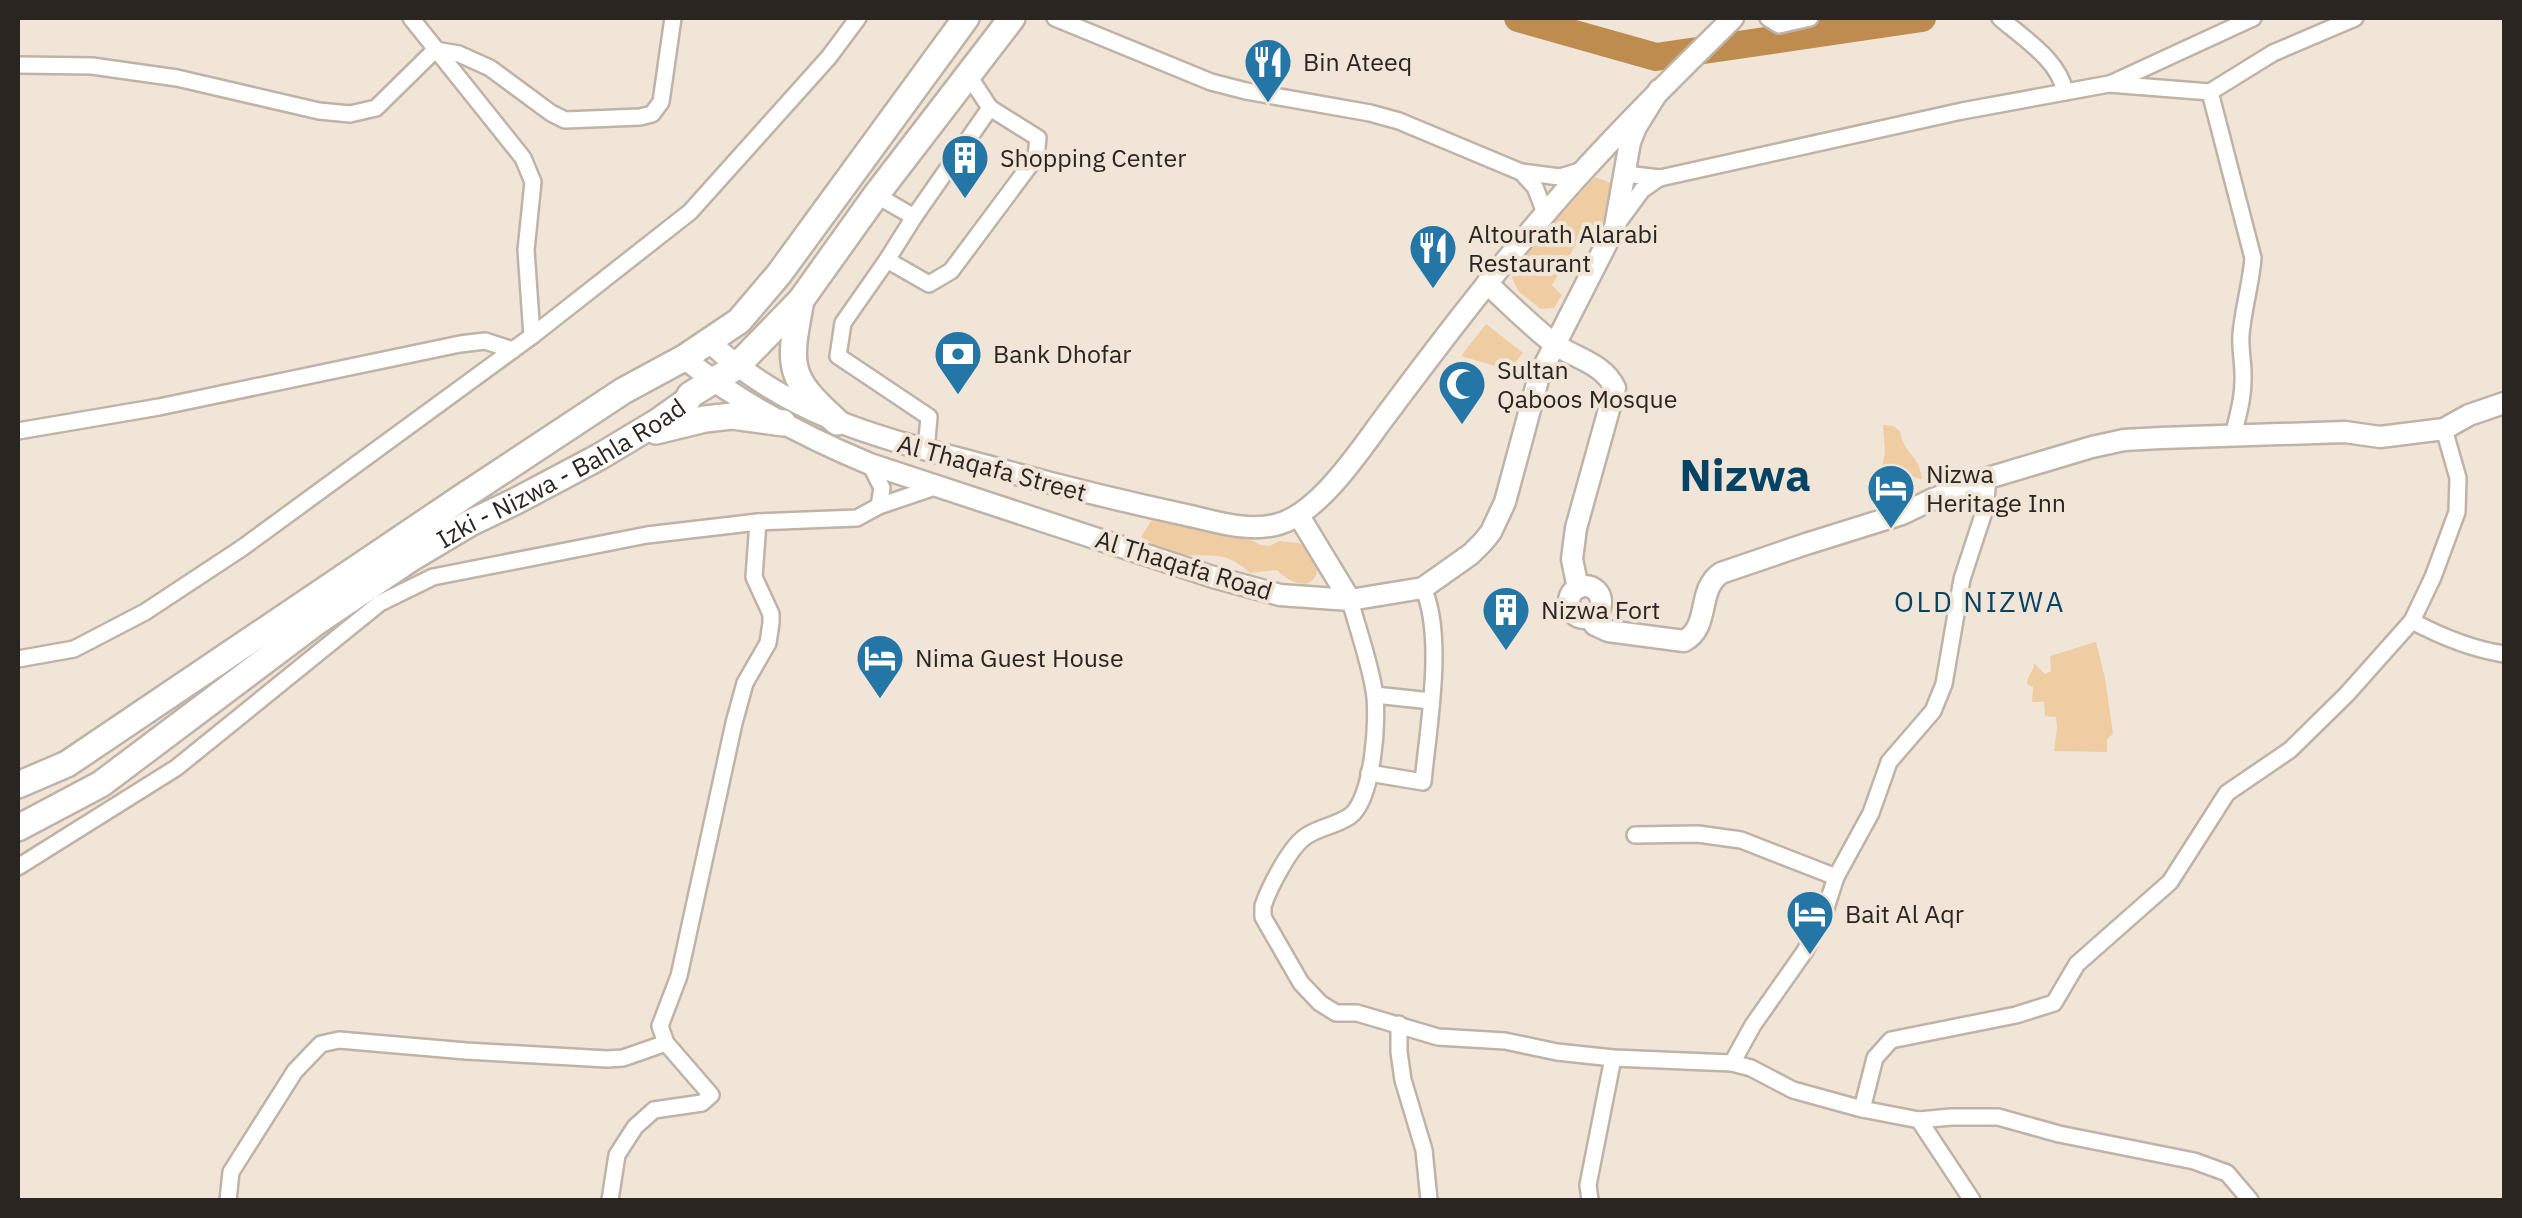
<svg xmlns="http://www.w3.org/2000/svg" width="2522" height="1218" font-family="'IBM Plex Sans',sans-serif">
<rect width="100%" height="100%" fill="#f1e5d7"/>
<g fill="#f0cca3">
<path d="M 1595,177 L 1611,183 L 1613,207 L 1598,231 L 1587,226 L 1552,285 L 1562,295 L 1554,308 L 1541,309 L 1518,291 L 1512,278 L 1517,263 Z"/>
<path d="M 1486,324 L 1523,353 L 1509,370 L 1461,356 Z"/>
<path d="M 1883,425 L 1893,426 L 1900,431 C 1903,448 1910,451 1918,464 C 1919,464 1922,478 1922,479 L 1881,470 L 1885,454 Z"/>
<path d="M 1160,517 L 1191,526 L 1243,536 L 1260,545 L 1270,546 L 1279,541 L 1299,543 L 1312,552 C 1313,553 1317,567 1317,569 C 1315,594 1287,582 1277,570 L 1250,573 C 1223,548 1211,559 1179,554 C 1165,552 1153,544 1141,537 L 1151,521 Z"/>
<path d="M 2096,642 L 2105,678 L 2113,734 L 2107,739 L 2107,752 L 2054,751 L 2057,728 L 2056,717 L 2045,716 L 2044,702 L 2032,702 L 2033,687 L 2027,684 C 2027,676 2034,671 2034,663 L 2045,674 L 2051,671 L 2050,656 Z"/>
</g>
<g fill="none" stroke-linecap="round" stroke-linejoin="round">
<path stroke="#be8c4f" stroke-width="28" d="M 1518,18 L 1656,57 L 1922,18"/>
<g stroke="#bfb3a7" stroke-width="20">
<g id="minor">
<path d="M 411,18 L 523,158 L 533,182 L 526,250 L 532,336"/>
<path d="M 1055,18 L 1211,82 L 1246,91 L 1370,113 L 1399,121 L 1521,172 L 1560,177 L 1583,170"/>
<path d="M 1768,18 L 1779,25 L 1810,18"/>
<path d="M 2000,18 C 2023,38 2059,60 2065,92"/>
<path d="M 18,65 L 92,66 L 177,78 L 319,111 L 350,114 L 376,108 L 435,50 L 459,54 L 490,68 L 551,113 L 565,120 L 640,117 L 652,114 L 661,102 L 673,18"/>
<path d="M 2112,83 L 2253,18"/>
<path d="M 2210,92 L 2253,258 C 2251,284 2243,309 2241,335 C 2240,348 2243,361 2243,374 C 2244,396 2238,415 2233,436"/>
<path d="M 1521,172 L 1535,187 L 1545,213"/>
<path d="M 1625,174 L 1660,178 L 1962,111 L 2109,84 L 2210,92 L 2273,53 L 2355,18"/>
<path d="M 876,195 L 914,217 L 990,108 L 969,76"/>
<path d="M 914,217 L 887,260 L 843,323 L 838,356 L 929,417 L 926,450"/>
<path d="M 1617,224 L 1642,190 L 1659,178"/>
<path d="M 887,260 L 929,284 L 951,271 L 1036,157 L 1038,138 L 990,108"/>
<path d="M 18,431 L 159,407 L 460,344 L 485,341 L 513,350"/>
<path d="M 870,464 L 882,488 L 879,506"/>
<path d="M 1350,600 C 1358,630 1369,660 1374,690 C 1379,717 1373,800 1350,816 C 1337,825 1321,827 1308,835 C 1291,844 1269,888 1263,906 L 1263,917 L 1301,983 L 1320,1003 L 1336,1013 L 1357,1013 L 1438,1037 L 1505,1041 L 1557,1052 L 1613,1058 L 1732,1063 L 1751,1068 L 1793,1090 L 1862,1109 L 1919,1120 L 1951,1117 L 1998,1117 L 2059,1134 L 2194,1161 L 2227,1173 L 2250,1200"/>
<path d="M 2412,621 C 2442,637 2471,649 2504,654"/>
<path d="M 18,659 L 74,649 L 145,612 L 242,548 L 532,336 L 690,212 L 829,57 L 858,18"/>
<path d="M 1375,695 L 1431,701"/>
<path d="M 1369,773 L 1423,782 C 1428,728 1445,636 1423,588"/>
<path d="M 1635,835 L 1698,834 L 1741,840 L 1836,877"/>
<path d="M 18,867 L 176,768 L 380,603 L 433,577 L 647,535 L 758,522 L 857,518 L 879,506 L 935,487"/>
<path d="M 1399,1024 L 1399,1052 L 1403,1080 L 1424,1150 L 1429,1200"/>
<path d="M 1732,1063 L 1753,1025 L 1805,951 L 1825,911 L 1836,877 L 1871,813 L 1889,762 L 1933,711 L 1944,684 L 1962,579 L 1985,509 L 1988,478"/>
<path d="M 1862,1109 L 1875,1058 L 1891,1040 L 2016,1015 L 2054,1003 L 2077,964 L 2170,882 L 2227,793 L 2290,750 L 2347,694 L 2412,621 L 2433,577 L 2457,512 L 2458,478 L 2444,429"/>
<path d="M 1919,1120 L 1972,1200"/>
<path d="M 228,1200 L 231,1172 L 295,1071 L 321,1044 L 339,1040 L 466,1051 L 607,1059 L 623,1058 L 666,1043"/>
<path d="M 610,1200 L 617,1155 L 635,1127 L 654,1110 L 702,1103 L 711,1095 L 666,1043 L 660,1026 L 679,976 L 734,723 L 745,683 L 768,643 L 771,623 L 771,614 L 754,577 L 758,522"/>
<path d="M 1590,1200 L 1588,1185 L 1613,1058"/>
</g>
</g>
<g stroke="#bfb3a7" stroke-width="25">
<g id="tertiary">
<path d="M 1487,283 C 1508,303 1529,324 1552,342 C 1572,358 1603,362 1615,388 L 1576,528 L 1572,559 L 1578,588"/>
<path d="M 708,341 C 800,425 894,440 1009,472 C 1068,488 1126,502 1186,515 C 1214,521 1245,532 1275,525 C 1316,516 1357,455 1381,422 C 1434,351 1487,281 1545,214 C 1604,145 1669,81 1733,18"/>
<path d="M 684,358 C 739,403 805,437 870,464 L 1213,577 L 1280,595 L 1350,600 L 1423,588 L 1471,554 L 1483,542 L 1491,532 L 1505,502 L 1539,376 L 1615,227 L 1630,142 L 1636,127 L 1659,90"/>
<path d="M 1299,516 L 1350,600"/>
<circle cx="1585" cy="602" r="16"/>
<path d="M 1589,617 L 1595,625 L 1608,631 L 1684,641 C 1711,627 1696,590 1721,573 L 1806,544 L 1902,514 L 1933,499 L 1988,478 L 2092,447 L 2124,440 L 2161,438 L 2345,432 L 2380,437 L 2444,429 L 2469,415 L 2504,403"/>
</g>
</g>
<g stroke="#bfb3a7" stroke-width="30">
<g id="primary">
<path d="M 801,300 C 789,365 785,376 837,422"/>
<path d="M 656,431 L 705,419 L 732,416 L 783,423"/>
<path d="M 18,785 L 67,764 L 464,496 L 623,391 L 684,358 L 739,321 L 779,274 L 966,18"/>
<path id="s1" d="M 18,828 L 101,784 L 315,623 L 413,557 L 470,523 L 516,501 L 599,457 L 659,421 L 687,401 L 690,395 L 736,367 L 801,300 L 876,195 L 1012,18"/>
</g>
</g>
<use href="#minor" stroke="#fff" stroke-width="15"/>
<use href="#tertiary" stroke="#fff" stroke-width="20"/>
<use href="#primary" stroke="#fff" stroke-width="25"/>
</g>
<defs>
<g id="restaurant-pin" transform="scale(2.5)"><path d="M0 17L-7.5 6A9.5 9.5 0 1 1 7.5 6Z" fill="#2376a6" stroke="#f1e5d7"/><path d="M-5-6h1v4h1v-4h1v4h1v-4h1v5L-1.5 .5V6h-2V.5L-5-1ZM5-6V6H3V1.5H1.5Q1.5-4 5-6Z" fill="#fff"/></g>
<g id="building-pin" transform="scale(2.5)"><path d="M0 17L-7.5 6A9.5 9.5 0 1 1 7.5 6Z" fill="#2376a6" stroke="#f1e5d7"/><path d="M-4-6H4V6H1V3H-1V6H-4ZM-2.5-4.3h1.7v1.8h-1.7ZM.8-4.3h1.7v1.8H.8ZM-2.5-1h1.7V.8h-1.7ZM.8-1h1.7V.8H.8Z" fill="#fff"/></g>
<g id="bank-pin" transform="scale(2.5)"><path d="M0 17L-7.5 6A9.5 9.5 0 1 1 7.5 6Z" fill="#2376a6" stroke="#f1e5d7"/><path d="M-6-4H6V4H-6ZM0-2.3a2.3 2.3 0 1 0 0 4.6a2.3 2.3 0 1 0 0-4.6Z" fill="#fff"/></g>
<g id="mosque-pin" transform="scale(2.5)"><path d="M0 17L-7.5 6A9.5 9.5 0 1 1 7.5 6Z" fill="#2376a6" stroke="#f1e5d7"/><path d="M3.5-4.9A6 6 0 1 0 3.5 4.9A5 5 0 1 1 3.5-4.9Z" fill="#fff"/></g>
<g id="hotel-pin" transform="scale(2.5)"><path d="M0 17L-7.5 6A9.5 9.5 0 1 1 7.5 6Z" fill="#2376a6" stroke="#f1e5d7"/><path d="M-6-4.5h1.5V1H6V5H4.5V3h-9V5H-6ZM-4 0a1.8 1.8 0 1 1 3.6 0ZM.5 0V-2.5h3Q6-2.5 6 0Z" fill="#fff"/></g>
</defs>
<g fill-rule="evenodd">
<use href="#restaurant-pin" x="1268" y="62"/>
<use href="#building-pin" x="965" y="158"/>
<use href="#restaurant-pin" x="1433" y="248"/>
<use href="#bank-pin" x="958" y="354"/>
<use href="#mosque-pin" x="1462" y="384"/>
<use href="#hotel-pin" x="1891" y="488"/>
<use href="#building-pin" x="1506" y="610"/>
<use href="#hotel-pin" x="880" y="658"/>
<use href="#hotel-pin" x="1810" y="914"/>
</g>
<g text-anchor="middle" stroke-width="8" stroke-linejoin="round" paint-order="stroke">
<g font-size="25" fill="#2a2521" stroke="#f1e5d7" text-anchor="start">
<text x="1303" y="71">Bin Ateeq</text>
<text x="1000" y="167">Shopping Center</text>
<text x="1468" y="243">Altourath Alarabi<tspan x="1468" dy="29">Restaurant</tspan></text>
<text x="993" y="363">Bank Dhofar</text>
<text x="1497" y="379">Sultan<tspan x="1497" dy="29">Qaboos Mosque</tspan></text>
<text x="1926" y="483">Nizwa<tspan x="1926" dy="29">Heritage Inn</tspan></text>
<text x="1541" y="619">Nizwa Fort</text>
<text x="915" y="667">Nima Guest House</text>
<text x="1845" y="923">Bait Al Aqr</text>
</g>
<g font-size="25" fill="#2a2521" stroke="#f1e5d7">
<text transform="translate(992 468) rotate(15)" y="9">Al Thaqafa Street</text>
<text dy="9" stroke="none"><textPath href="#s1" startOffset="650">Izki - Nizwa - Bahla Road</textPath></text>
<text transform="translate(1184 565) rotate(17)" y="9">Al Thaqafa Road</text>
</g>
<g font-size="28" letter-spacing="2.5" fill="#054364" stroke="#f1e5d7">
<text x="1980" y="612">OLD NIZWA</text>
</g>
<g font-size="45" font-weight="bold" fill="#054364" stroke="#f1e5d7">
<text x="1745" y="491">Nizwa</text>
</g>
</g>
<rect width="2522" height="1218" fill="none" stroke="#2a2521" stroke-width="40"/>
</svg>
